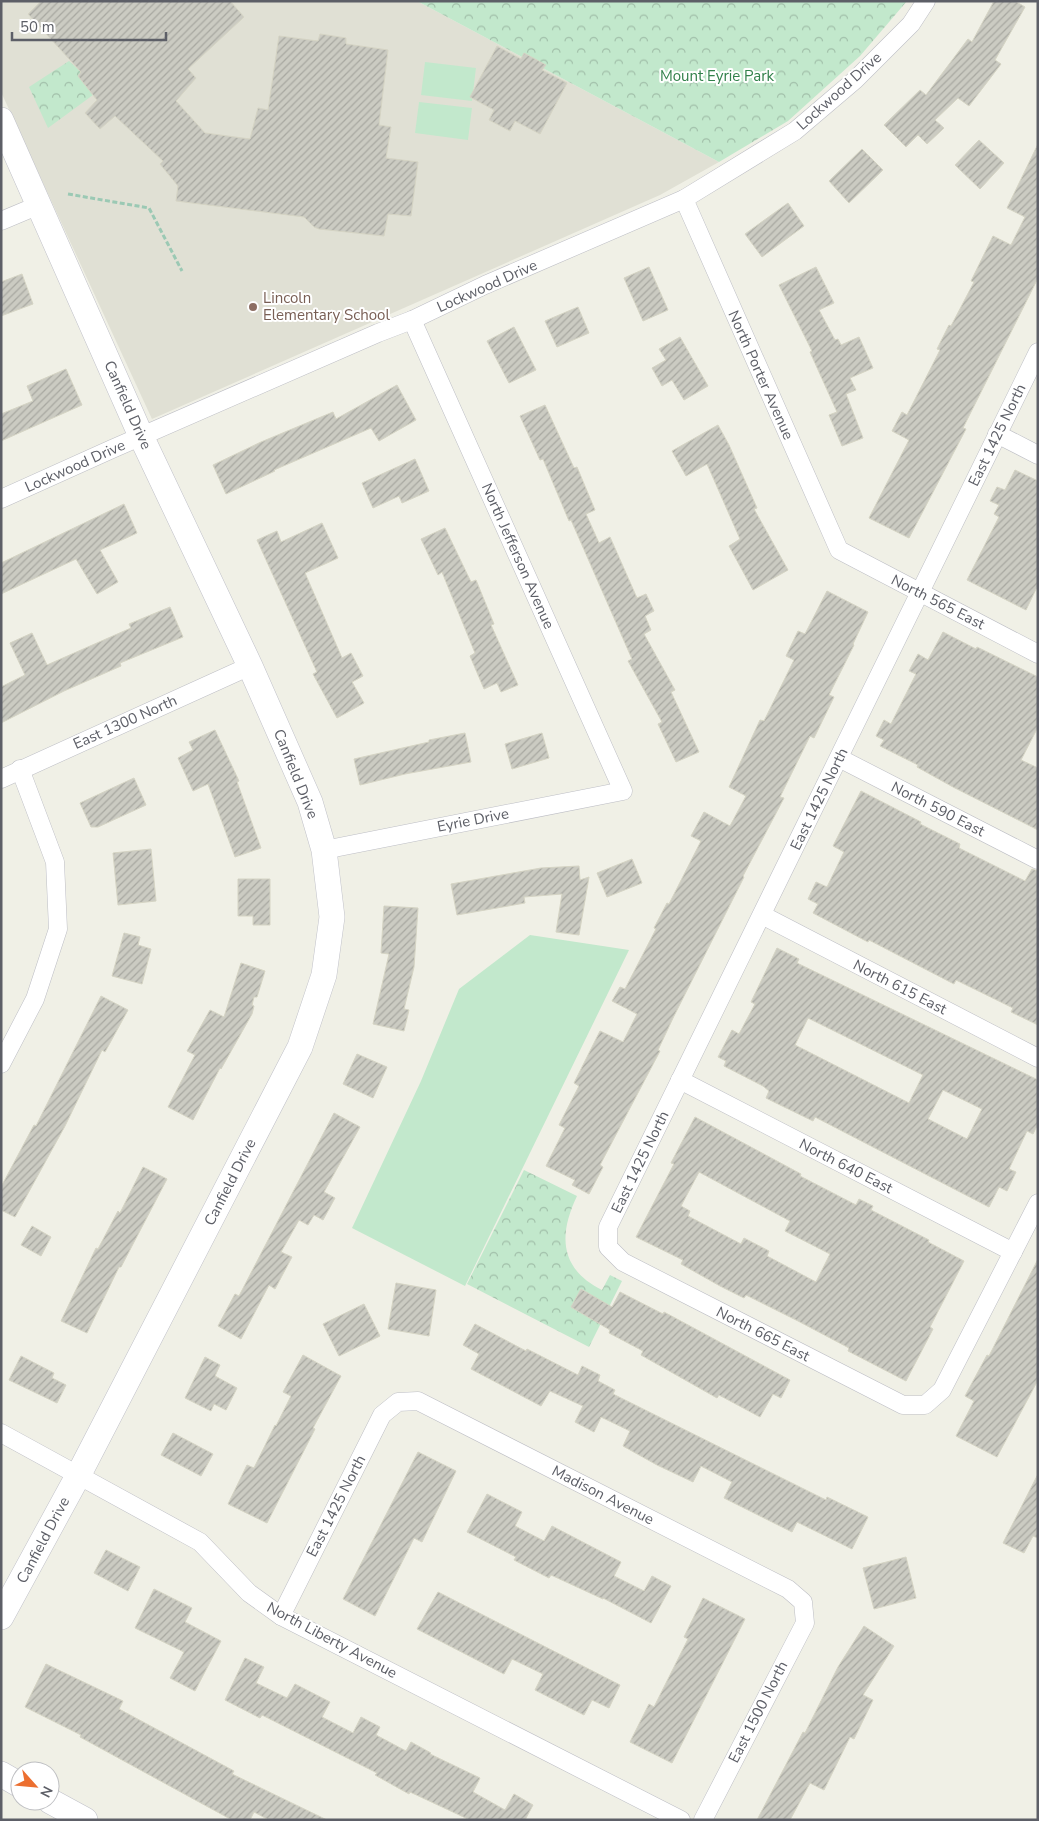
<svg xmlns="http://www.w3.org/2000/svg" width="1039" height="1821" font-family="'Nunito Sans',sans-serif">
<defs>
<pattern id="park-crowns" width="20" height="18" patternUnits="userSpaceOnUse" patternTransform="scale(1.25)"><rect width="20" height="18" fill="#c2e8cc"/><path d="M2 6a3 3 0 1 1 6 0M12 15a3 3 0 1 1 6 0" fill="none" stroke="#a1bfa9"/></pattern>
<pattern id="building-hatch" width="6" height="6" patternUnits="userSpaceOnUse" patternTransform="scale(1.25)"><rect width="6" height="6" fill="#cbcbc2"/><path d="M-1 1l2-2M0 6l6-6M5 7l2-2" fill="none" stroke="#a8a8a1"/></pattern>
</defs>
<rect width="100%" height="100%" fill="#f0f0e6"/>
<path fill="#e0e0d4" d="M 1,1 L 417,1 L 719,162 L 660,195 L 152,419 L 1,92 Z"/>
<g fill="#c2e8cc">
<path d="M 425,62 L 476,68 L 472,101 L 421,95 Z"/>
<path d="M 419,102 L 472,108 L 468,140 L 415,133 Z"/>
<path d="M 530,935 L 629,950 L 465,1286 L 352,1228 L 421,1081 L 459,989 Z"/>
</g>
<g fill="url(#park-crowns)">
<path d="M 417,1 L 907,1 L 860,56 L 788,121 L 719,162 Z"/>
<path d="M 69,61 L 81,72 L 78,76 L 93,95 L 48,128 L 29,87 Z"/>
<path d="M 524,1170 L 577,1196 C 558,1236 560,1269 602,1290 L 610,1275 L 622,1281 L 589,1347 L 467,1284 Z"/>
</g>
<g fill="url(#building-hatch)" stroke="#d5d4c4" fill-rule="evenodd">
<path d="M 41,1 L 230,1 L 244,17 L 188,69 L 196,78 L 176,101 L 205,133 L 250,139 L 258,108 L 268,110 L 279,36 L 318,41 L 320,34 L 346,38 L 346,44 L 388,50 L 379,125 L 391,127 L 386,158 L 418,162 L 411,216 L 388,214 L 384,236 L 319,229 L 314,227 L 304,217 L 176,201 L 178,186 L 160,164 L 163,161 L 115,116 L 100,129 L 85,113 L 97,100 L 78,76 L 81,72 L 28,14 Z"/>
<path d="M 994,1 L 1015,1 L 1025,7 L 995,60 L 1001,64 L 969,106 L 958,98 L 935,120 L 944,128 L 927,144 L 918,135 L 906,147 L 884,125 L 920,90 L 926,95 L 968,39 L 972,42 Z"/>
<path d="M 497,46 L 521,59 L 524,53 L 546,65 L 542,70 L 567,83 L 540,134 L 515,121 L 510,131 L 489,120 L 494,110 L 470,97 Z"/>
<path d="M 979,140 L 1004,163 L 980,189 L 955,165 Z"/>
<path d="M 1038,144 L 1038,278 L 963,428 L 966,429 L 909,538 L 869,518 L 909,440 L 892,431 L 902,412 L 907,415 L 940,350 L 937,349 L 949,325 L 951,326 L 974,282 L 971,281 L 993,236 L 1011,245 L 1025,217 L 1007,208 Z"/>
<path d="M 862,149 L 883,170 L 849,203 L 829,181 Z"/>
<path d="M 788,203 L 804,226 L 762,257 L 745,234 Z"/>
<path d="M 649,267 L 668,310 L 643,321 L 624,278 Z"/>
<path d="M 816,267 L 834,303 L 819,310 L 835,340 L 838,339 L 841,345 L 859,337 L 873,368 L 850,378 L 856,390 L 846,394 L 863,438 L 842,446 L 829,415 L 837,412 L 810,352 L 812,351 L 779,285 Z"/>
<path d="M 22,274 L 33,304 L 1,316 L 1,282 Z"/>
<path d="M 578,307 L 589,333 L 557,347 L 545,321 Z"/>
<path d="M 514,327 L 536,370 L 509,383 L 487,341 Z"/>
<path d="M 680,337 L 708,386 L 684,400 L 672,380 L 662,386 L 652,368 L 666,360 L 659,349 Z"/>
<path d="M 66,369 L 82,405 L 1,441 L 1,414 L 33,401 L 27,386 Z"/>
<path d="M 397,385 L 416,420 L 379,441 L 371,428 L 274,470 L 275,471 L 226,494 L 213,465 L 261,442 L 333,412 L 336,419 Z"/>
<path d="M 545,405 L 574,468 L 577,467 L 595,510 L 586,514 L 599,543 L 610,537 L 637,598 L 646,594 L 654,611 L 645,616 L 651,630 L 644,634 L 675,690 L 671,692 L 699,752 L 676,762 L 658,724 L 662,722 L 628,661 L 632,659 L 571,520 L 569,521 L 543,459 L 540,460 L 520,416 Z"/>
<path d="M 718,425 L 729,445 L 757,508 L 754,509 L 788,570 L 753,590 L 729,546 L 740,539 L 707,464 L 686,476 L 672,451 Z"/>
<path d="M 415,459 L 429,491 L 402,503 L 399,496 L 373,508 L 362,483 Z"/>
<path d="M 1015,470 L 1038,481 L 1038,585 L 1026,610 L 967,580 L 999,517 L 994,514 L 999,505 L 990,501 L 997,487 L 1005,490 Z"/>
<path d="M 124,504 L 137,533 L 100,550 L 118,582 L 97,594 L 76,559 L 1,594 L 1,563 Z"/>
<path d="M 322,523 L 338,558 L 305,573 L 342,658 L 351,653 L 363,676 L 352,682 L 364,703 L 337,718 L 313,674 L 317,672 L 257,540 L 277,531 L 281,542 Z"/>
<path d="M 445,528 L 471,582 L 476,580 L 494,624 L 491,625 L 518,685 L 501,692 L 497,683 L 484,689 L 470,656 L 475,653 L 442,572 L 438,575 L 421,539 Z"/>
<path d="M 827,591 L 868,612 L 853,644 L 854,645 L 829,695 L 834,697 L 814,738 L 810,736 L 780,797 L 784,798 L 743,876 L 744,877 L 674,1016 L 658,1050 L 660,1051 L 600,1165 L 603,1167 L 589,1194 L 572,1185 L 575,1180 L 546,1166 L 565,1128 L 559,1125 L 579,1086 L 574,1083 L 600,1031 L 623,1042 L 637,1014 L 612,1001 L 620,987 L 625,989 L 656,929 L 654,928 L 667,903 L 669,904 L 701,841 L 691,836 L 704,812 L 730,826 L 746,796 L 729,787 L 760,720 L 764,721 L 794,660 L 786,656 L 798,631 L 805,634 Z"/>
<path d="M 170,607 L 183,637 L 120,663 L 121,666 L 64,691 L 1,723 L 1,687 L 25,675 L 10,643 L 32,633 L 47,665 L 131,628 L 129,624 Z"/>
<path d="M 943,632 L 976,649 L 977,647 L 1038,677 L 1038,727 L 1021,760 L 1038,768 L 1038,830 L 953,787 L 917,767 L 918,765 L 880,746 L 884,740 L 876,736 L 884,720 L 891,724 L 916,674 L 909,671 L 918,654 L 928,660 Z"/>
<path d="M 215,730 L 239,781 L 237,782 L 261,848 L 235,857 L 208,784 L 193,791 L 178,758 L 193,750 L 189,742 Z"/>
<path d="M 465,733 L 471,762 L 405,774 L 360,785 L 354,759 L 429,742 L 429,740 Z"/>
<path d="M 542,733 L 549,758 L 512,769 L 505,744 Z"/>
<path d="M 134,778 L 146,805 L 98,827 L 91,827 L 80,803 Z"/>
<path d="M 861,791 L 921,822 L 920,824 L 960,844 L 959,848 L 1025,881 L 1032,869 L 1038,871 L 1038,1025 L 1011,1012 L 1013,1008 L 956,980 L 954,984 L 869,940 L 868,942 L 813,913 L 818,904 L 808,899 L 816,882 L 827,887 L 844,852 L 833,846 Z"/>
<path d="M 151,849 L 156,901 L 118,905 L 113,853 Z"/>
<path d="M 632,859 L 642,883 L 607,897 L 597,873 Z"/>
<path d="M 579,866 L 580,880 L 589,877 L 579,935 L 556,932 L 562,894 L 524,897 L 525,903 L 457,915 L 451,884 L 541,868 Z"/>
<path d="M 238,879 L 270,879 L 270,925 L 253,925 L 253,916 L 238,916 Z"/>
<path d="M 384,906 L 418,908 L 414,967 L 404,1009 L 409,1010 L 404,1031 L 373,1024 L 389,954 L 381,953 Z"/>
<path d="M 124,933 L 140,937 L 138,945 L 151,949 L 142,984 L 112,976 Z"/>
<path d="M 777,948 L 799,959 L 797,963 L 1038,1080 L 1038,1124 L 1033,1134 L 1027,1131 L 1009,1169 L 1016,1172 L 1007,1191 L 999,1187 L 989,1207 L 815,1117 L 813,1121 L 776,1103 L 766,1098 L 769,1091 L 763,1086 L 724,1066 L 726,1061 L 718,1057 L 732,1030 L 739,1034 L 755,1004 L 751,1002 ZM 808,1018 L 923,1075 L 909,1103 L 795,1045 ZM 943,1090 L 982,1109 L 967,1139 L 928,1119 Z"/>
<path d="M 241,963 L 265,971 L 257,997 L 254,997 L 252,1005 L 254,1006 L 252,1014 L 221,1069 L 220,1068 L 193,1120 L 168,1107 L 195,1055 L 187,1051 L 210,1010 L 224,1017 Z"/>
<path d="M 101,996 L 128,1010 L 105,1052 L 102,1050 L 65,1126 L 15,1217 L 1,1210 L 1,1187 L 34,1125 L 36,1126 Z"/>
<path d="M 357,1054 L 387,1067 L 373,1098 L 343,1084 Z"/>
<path d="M 334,1113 L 360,1127 L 324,1192 L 335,1198 L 323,1220 L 314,1215 L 308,1225 L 299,1220 L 281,1252 L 292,1257 L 275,1289 L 269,1285 L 241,1339 L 218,1326 L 235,1294 L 239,1296 Z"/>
<path d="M 695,1117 L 801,1174 L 800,1176 L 856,1205 L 859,1199 L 873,1206 L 871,1210 L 929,1240 L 928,1242 L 964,1261 L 930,1327 L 933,1329 L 906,1381 L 848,1351 L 849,1348 L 798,1321 L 746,1295 L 744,1298 L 720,1286 L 681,1264 L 683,1260 L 636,1237 L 674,1164 L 671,1163 ZM 699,1172 L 790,1221 L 785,1231 L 830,1254 L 816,1282 L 767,1256 L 769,1251 L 744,1238 L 741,1244 L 688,1216 L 690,1211 L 681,1206 Z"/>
<path d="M 143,1167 L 167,1179 L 121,1267 L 119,1267 L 87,1333 L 61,1321 L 96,1248 L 98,1249 L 118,1211 L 120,1213 Z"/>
<path d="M 32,1226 L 51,1237 L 41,1256 L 21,1245 Z"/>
<path d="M 1038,1259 L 1038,1380 L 997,1457 L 956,1436 L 974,1401 L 965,1396 L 987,1355 L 989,1356 Z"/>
<path d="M 396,1283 L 436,1290 L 429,1336 L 388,1329 Z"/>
<path d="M 581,1289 L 612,1307 L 620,1292 L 663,1314 L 664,1312 L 790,1380 L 781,1398 L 773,1394 L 760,1417 L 719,1395 L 717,1398 L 641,1355 L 643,1351 L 609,1333 L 610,1330 L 571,1307 Z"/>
<path d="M 364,1304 L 380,1336 L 339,1356 L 323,1324 Z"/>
<path d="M 475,1324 L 526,1351 L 527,1349 L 578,1375 L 582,1366 L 600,1375 L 598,1381 L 615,1390 L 613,1394 L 826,1500 L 827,1497 L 868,1517 L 852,1549 L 797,1522 L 792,1532 L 724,1498 L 732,1482 L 701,1466 L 693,1482 L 657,1465 L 623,1446 L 630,1431 L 601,1417 L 594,1432 L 575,1422 L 583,1406 L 550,1391 L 541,1406 L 471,1369 L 479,1354 L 463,1345 Z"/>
<path d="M 303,1355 L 341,1376 L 313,1428 L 315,1429 L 267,1523 L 228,1504 L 247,1465 L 254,1468 L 275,1425 L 276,1426 L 291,1396 L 283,1392 Z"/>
<path d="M 21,1356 L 54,1373 L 52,1378 L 66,1385 L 57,1403 L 9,1380 Z"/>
<path d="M 205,1357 L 220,1365 L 215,1376 L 237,1388 L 226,1410 L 214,1404 L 211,1411 L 185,1398 Z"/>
<path d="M 173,1433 L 213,1454 L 201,1476 L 161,1455 Z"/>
<path d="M 418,1452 L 456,1471 L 422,1542 L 414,1538 L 375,1616 L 343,1599 Z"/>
<path d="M 1038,1474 L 1038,1538 L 1033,1536 L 1024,1553 L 1003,1543 Z"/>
<path d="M 487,1494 L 522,1512 L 515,1526 L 544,1541 L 552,1526 L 621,1562 L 614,1576 L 644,1591 L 652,1576 L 671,1586 L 651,1623 L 603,1598 L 603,1599 L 551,1575 L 549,1578 L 514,1560 L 516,1557 L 467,1532 Z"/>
<path d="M 106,1550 L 140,1567 L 128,1591 L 94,1573 Z"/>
<path d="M 906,1557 L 916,1598 L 874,1609 L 863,1568 Z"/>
<path d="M 154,1589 L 192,1608 L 185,1622 L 221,1641 L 195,1691 L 170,1678 L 184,1652 L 135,1628 Z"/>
<path d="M 438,1592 L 620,1685 L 609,1708 L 592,1700 L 584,1715 L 535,1690 L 543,1674 L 512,1659 L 504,1674 L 417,1629 Z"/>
<path d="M 703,1598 L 745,1619 L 672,1763 L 630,1742 L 649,1704 L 654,1707 L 688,1639 L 684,1637 Z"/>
<path d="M 864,1626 L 894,1646 L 863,1695 L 873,1700 L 854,1739 L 850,1737 L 824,1790 L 810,1783 L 790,1820 L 757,1820 L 803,1732 L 805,1733 L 838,1667 Z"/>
<path d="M 245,1658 L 264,1667 L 256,1683 L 287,1698 L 295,1684 L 330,1702 L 322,1717 L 353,1733 L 361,1717 L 380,1727 L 376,1735 L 406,1751 L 411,1742 L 431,1753 L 430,1754 L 480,1778 L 473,1792 L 505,1810 L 514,1794 L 533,1805 L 525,1820 L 470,1820 L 410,1792 L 409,1794 L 375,1775 L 377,1773 L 262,1715 L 260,1718 L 225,1700 Z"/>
<path d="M 46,1664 L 123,1701 L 119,1709 L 234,1771 L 232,1774 L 327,1820 L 269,1820 L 254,1812 L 250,1820 L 232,1820 L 80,1737 L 81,1735 L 25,1707 Z"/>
</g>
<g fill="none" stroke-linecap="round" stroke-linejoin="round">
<g stroke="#bdbec5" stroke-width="19">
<g id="street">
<path d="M 684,199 L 839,550 L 1038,654"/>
<path d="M 1,221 L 39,205"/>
<path d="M 1038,352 L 608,1227 L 608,1247 L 623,1262 L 903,1405 L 925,1405 L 942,1390 L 1038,1203"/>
<path d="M 997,434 L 1038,455"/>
<path d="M 1,499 L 112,449 L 378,333 L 412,320 L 485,285 L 684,199 L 795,131 L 855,80 L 911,24 L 926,1"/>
<path d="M 839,758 L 1038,860"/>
<path d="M 1,779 L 250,666"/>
<path d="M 324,850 L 623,791 L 412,320"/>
<path d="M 762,915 L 1038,1058"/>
<path d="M 1,1064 L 35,999 L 58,929 L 55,862 L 20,769"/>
<path d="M 680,1080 L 1013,1252"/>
<path d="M 1,1433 L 200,1542 L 249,1593 L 281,1616 L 681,1820"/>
<path d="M 281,1616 L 382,1415 L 398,1402 L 418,1401 L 788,1589 L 803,1602 L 805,1623 L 703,1820"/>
</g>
</g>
<g stroke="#c0c1c9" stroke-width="26">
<g id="secondary">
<path d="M 1,120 L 141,436 L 250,666 L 310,802 L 324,850 L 332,917 L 324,975 L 300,1047 L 79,1474 L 1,1617"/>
<path d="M 1,1774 L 20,1785"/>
<path d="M 50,1801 L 85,1820"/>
</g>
</g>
<path stroke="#9bc9b4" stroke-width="3" stroke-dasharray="5 2.5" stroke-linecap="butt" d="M 68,194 L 149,208 L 182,271"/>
<use href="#street" stroke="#fff" stroke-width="18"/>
<use href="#secondary" stroke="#fff" stroke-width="25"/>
</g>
<circle fill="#8d6e63" stroke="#fff" stroke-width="2" cx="253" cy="307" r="5"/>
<g text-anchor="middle" stroke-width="4" stroke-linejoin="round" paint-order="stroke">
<g font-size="15" fill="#32814b" stroke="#fff">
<text x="717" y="81">Mount Eyrie Park</text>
</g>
<g font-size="15" fill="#5d5f67" stroke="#fff">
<text transform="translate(839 91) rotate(-42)" y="5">Lockwood Drive</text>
<text transform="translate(487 286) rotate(-24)" y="5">Lockwood Drive</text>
<text transform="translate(761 375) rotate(66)" y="5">North Porter Avenue</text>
<text transform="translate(128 405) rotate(66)" y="5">Canfield Drive</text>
<text transform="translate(997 435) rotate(-64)" y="5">East 1425 North</text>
<text transform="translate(75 466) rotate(-24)" y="5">Lockwood Drive</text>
<text transform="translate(518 556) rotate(66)" y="5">North Jefferson Avenue</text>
<text transform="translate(938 602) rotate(27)" y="5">North 565 East</text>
<text transform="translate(125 722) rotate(-24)" y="5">East 1300 North</text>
<text transform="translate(296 774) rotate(68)" y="5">Canfield Drive</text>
<text transform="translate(819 799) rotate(-64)" y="5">East 1425 North</text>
<text transform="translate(938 809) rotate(27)" y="5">North 590 East</text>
<text transform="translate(473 820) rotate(-11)" y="5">Eyrie Drive</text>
<text transform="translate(900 987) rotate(27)" y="5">North 615 East</text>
<text transform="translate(640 1162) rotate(-64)" y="5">East 1425 North</text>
<text transform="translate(846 1166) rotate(27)" y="5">North 640 East</text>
<text transform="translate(230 1182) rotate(-63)" y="5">Canfield Drive</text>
<text transform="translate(763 1334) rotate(27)" y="5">North 665 East</text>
<text transform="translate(603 1495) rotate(27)" y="5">Madison Avenue</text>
<text transform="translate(336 1506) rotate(-63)" y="5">East 1425 North</text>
<text transform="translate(43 1540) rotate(-62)" y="5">Canfield Drive</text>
<text transform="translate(332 1640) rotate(28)" y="5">North Liberty Avenue</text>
<text transform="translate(758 1712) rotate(-63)" y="5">East 1500 North</text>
</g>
<g font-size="15" fill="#785e54" stroke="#fff" text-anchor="start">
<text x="263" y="303">Lincoln<tspan x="263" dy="17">Elementary School</tspan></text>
</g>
</g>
<rect width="1039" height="1821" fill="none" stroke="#5d5f67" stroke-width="5"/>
<g transform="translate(35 1786) rotate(117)"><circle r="24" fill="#ffffff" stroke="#bebfc2"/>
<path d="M0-4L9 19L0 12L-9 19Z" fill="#ec6f30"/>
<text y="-8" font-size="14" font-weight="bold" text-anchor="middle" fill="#5d5f67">N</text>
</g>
<path d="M12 32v8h154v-8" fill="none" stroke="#5d5f67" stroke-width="2.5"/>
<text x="20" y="32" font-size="15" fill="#5d5f67" stroke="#ffffff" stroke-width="4" paint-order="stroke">50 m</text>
</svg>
